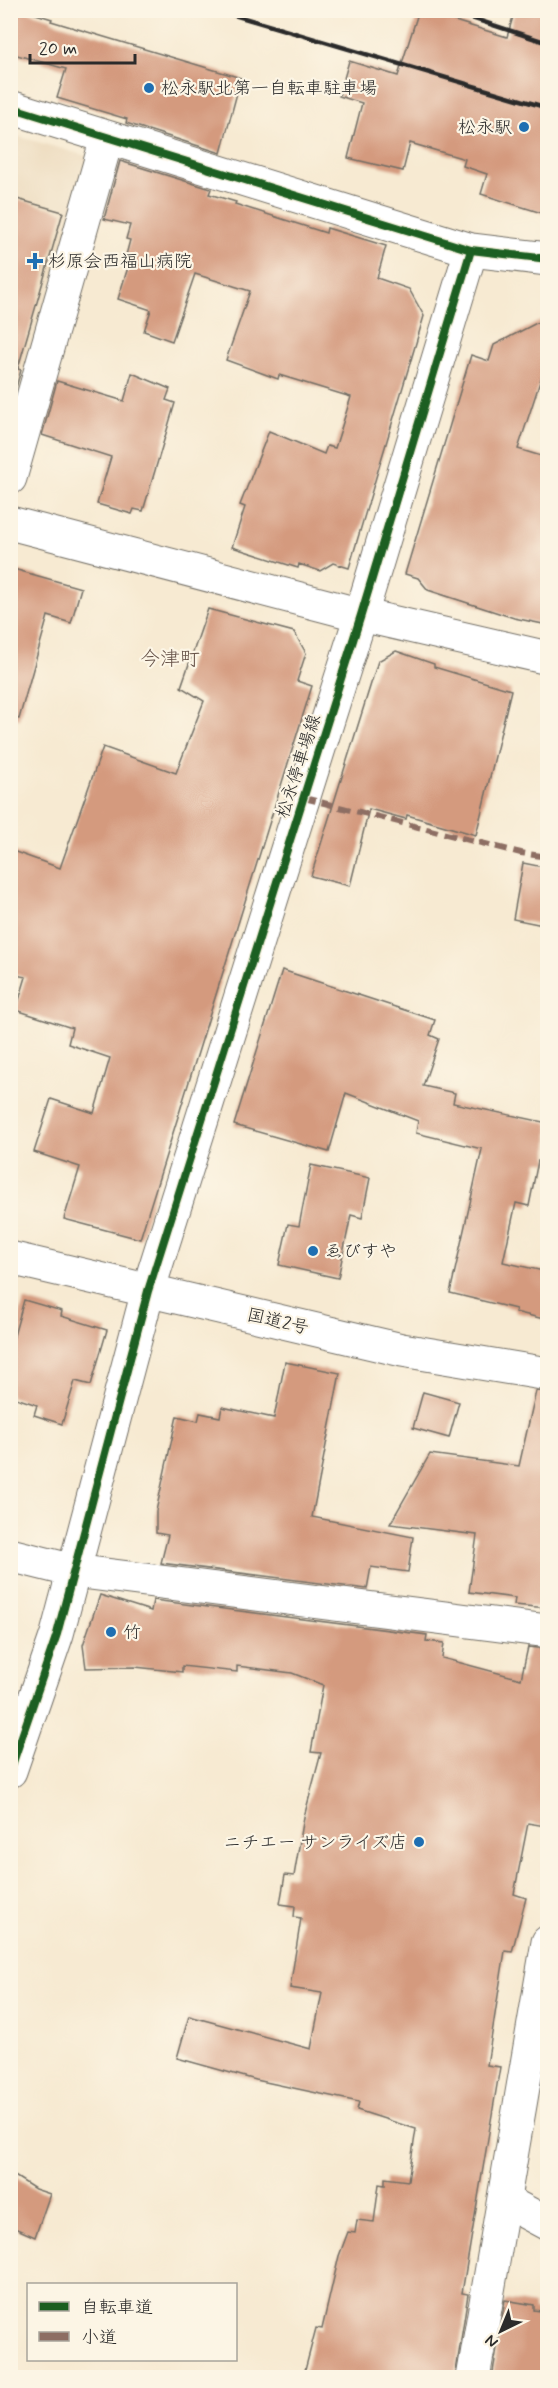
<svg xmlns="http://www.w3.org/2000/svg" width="558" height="2388" font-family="Mynerve,'Klee One',sans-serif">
<rect width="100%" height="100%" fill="#fcf5e5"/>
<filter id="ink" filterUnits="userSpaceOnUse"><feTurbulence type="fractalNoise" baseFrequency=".0167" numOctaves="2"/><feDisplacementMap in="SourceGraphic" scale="12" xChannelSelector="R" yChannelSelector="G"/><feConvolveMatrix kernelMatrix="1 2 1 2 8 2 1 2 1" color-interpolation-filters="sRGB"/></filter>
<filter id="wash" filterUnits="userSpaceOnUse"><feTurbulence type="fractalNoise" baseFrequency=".008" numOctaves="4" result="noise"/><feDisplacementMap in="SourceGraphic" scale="24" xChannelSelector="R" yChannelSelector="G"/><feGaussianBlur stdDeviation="1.35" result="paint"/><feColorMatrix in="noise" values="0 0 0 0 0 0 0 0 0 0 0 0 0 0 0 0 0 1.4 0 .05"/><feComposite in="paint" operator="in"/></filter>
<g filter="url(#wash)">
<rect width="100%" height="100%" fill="#f7ead2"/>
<path fill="#ebd8ba" d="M 10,134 L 90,157 L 27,371 L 11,366 Z"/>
<g id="blocks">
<g fill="#d49a7e">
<path d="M 10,10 L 23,10 L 52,19 L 51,21 L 241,78 L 221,153 L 126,123 L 127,119 L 57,98 L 66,69 L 10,53 Z"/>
<path d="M 419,10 L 507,37 L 515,10 L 548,10 L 548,215 L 481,194 L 487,174 L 463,166 L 465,159 L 410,143 L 403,171 L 348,158 L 362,103 L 339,96 L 349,61 L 398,76 Z"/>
<path d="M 120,161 L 211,189 L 209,194 L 236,202 L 235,204 L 326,233 L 327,228 L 386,246 L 377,278 L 409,289 L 424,316 L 349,568 L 333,563 L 320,571 L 299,564 L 298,568 L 232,547 L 245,507 L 240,505 L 269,431 L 324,454 L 327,446 L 335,448 L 351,397 L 279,375 L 278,379 L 226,360 L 250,291 L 195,274 L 172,341 L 144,331 L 151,310 L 118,299 L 130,261 L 125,259 L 130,240 L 126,239 L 130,225 L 104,219 Z"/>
<path d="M 10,197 L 63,212 L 18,368 L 15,368 L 21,370 L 10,408 Z"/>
<path d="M 548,317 L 548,357 L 518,449 L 548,458 L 548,625 L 514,618 L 428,590 L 418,578 L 405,574 L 471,355 L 489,361 L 494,345 Z"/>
<path d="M 132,373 L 170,389 L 166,400 L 175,403 L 143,511 L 134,509 L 132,514 L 97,504 L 111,457 L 42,435 L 57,381 L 124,401 Z"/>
<path d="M 10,568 L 81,588 L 71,623 L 48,616 L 19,719 L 10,718 Z"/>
<path d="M 208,609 L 294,632 L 306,653 L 297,681 L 312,686 L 140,1239 L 64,1219 L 80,1167 L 34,1152 L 51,1099 L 94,1113 L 110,1058 L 68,1044 L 72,1028 L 16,1010 L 26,977 L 10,974 L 10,850 L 60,868 L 103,747 L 176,773 L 204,701 L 181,687 Z"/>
<path d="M 396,651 L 434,664 L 434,667 L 511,690 L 476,835 L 407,815 L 406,819 L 369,809 L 350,886 L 311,876 L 378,661 Z"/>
<path d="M 523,863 L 548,868 L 548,926 L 513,919 Z"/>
<path d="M 282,970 L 435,1020 L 430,1035 L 439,1039 L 423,1086 L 455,1093 L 453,1103 L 548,1123 L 548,1163 L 538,1161 L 529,1206 L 516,1203 L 503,1262 L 548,1272 L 548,1320 L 515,1312 L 516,1309 L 450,1293 L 482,1149 L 416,1133 L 418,1121 L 346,1093 L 329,1152 L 234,1125 Z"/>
<path d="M 311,1165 L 370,1178 L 362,1218 L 351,1215 L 338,1278 L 279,1265 L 288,1224 L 299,1226 Z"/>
<path d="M 24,1300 L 62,1311 L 61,1316 L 107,1330 L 91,1385 L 75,1381 L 62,1424 L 34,1415 L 37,1405 L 10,1396 L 10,1350 Z"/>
<path d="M 285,1362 L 340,1373 L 312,1517 L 413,1537 L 408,1572 L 371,1567 L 367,1589 L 161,1563 L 168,1535 L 156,1533 L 156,1511 L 177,1416 L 198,1421 L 200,1413 L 220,1417 L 222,1407 L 274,1418 Z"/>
<path d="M 536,1391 L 548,1392 L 548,1608 L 514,1605 L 515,1598 L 469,1592 L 477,1535 L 390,1524 L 430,1454 L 519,1466 Z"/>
<path d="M 423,1392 L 459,1402 L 449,1438 L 413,1428 Z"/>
<path d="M 100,1595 L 151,1611 L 153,1600 L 427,1635 L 426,1641 L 444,1643 L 442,1658 L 521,1679 L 528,1647 L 548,1649 L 548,1811 L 545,1826 L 528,1823 L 514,1894 L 526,1898 L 512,1952 L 505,1951 L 487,2065 L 500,2067 L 462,2293 L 468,2294 L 455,2378 L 303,2378 L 316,2328 L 322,2329 L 339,2256 L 348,2232 L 355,2233 L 357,2220 L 374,2222 L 379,2184 L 385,2185 L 385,2178 L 408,2181 L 416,2129 L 357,2110 L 359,2102 L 256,2080 L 177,2058 L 189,2016 L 311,2049 L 322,1993 L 290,1988 L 301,1918 L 294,1917 L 295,1906 L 280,1904 L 285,1875 L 294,1876 L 304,1817 L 321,1753 L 311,1752 L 323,1685 L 292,1673 L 237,1666 L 237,1672 L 182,1666 L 182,1672 L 135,1667 L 86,1668 L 83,1645 Z"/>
<path d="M 10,2173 L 35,2189 L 50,2194 L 35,2237 L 10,2226 Z"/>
<path d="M 505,2300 L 534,2305 L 534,2310 L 548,2312 L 548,2378 L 492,2378 Z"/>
</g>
</g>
</g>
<g filter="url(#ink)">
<use href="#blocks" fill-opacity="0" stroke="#726e65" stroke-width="1.5"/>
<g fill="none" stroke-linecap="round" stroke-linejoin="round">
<g stroke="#726e65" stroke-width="35">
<g id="street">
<path d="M 10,107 L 471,250 L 548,259"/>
<path d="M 10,478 L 107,138"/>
<path d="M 10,1555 L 74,1571 L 548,1631"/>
<path d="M 505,2201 L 548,2224"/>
<path d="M 473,2378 L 548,1942"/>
</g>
</g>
<g stroke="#726e65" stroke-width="35">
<g id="secondary">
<path d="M 10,523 L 361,615 L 548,658"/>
<path d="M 10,1771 L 57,1634 L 148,1291 L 361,615 L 471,250"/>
</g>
</g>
<g stroke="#726e65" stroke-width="35">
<path id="highway" d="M 10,1258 L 402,1350 L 548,1374"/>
</g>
<use href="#street" stroke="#fff" stroke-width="33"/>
<use href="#secondary" stroke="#fff" stroke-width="33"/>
<use href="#highway" stroke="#fff" stroke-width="33"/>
<g stroke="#2b2b2b" stroke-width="4.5">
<path d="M 217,10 L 548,108"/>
<path d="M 447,10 L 548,43"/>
</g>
<path stroke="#8d6e63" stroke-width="6" stroke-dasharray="12 6" stroke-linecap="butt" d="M 304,798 L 521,853 L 548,857"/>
<g stroke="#fcf5e5" stroke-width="11">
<g id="cycleway">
<path d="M 10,107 L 471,250 L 548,259"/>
<path d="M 10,1771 L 57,1634 L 148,1291 L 361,615 L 471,250"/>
</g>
</g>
<use href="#cycleway" stroke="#1b5e20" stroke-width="8"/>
</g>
</g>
<g fill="#1f6fb2" stroke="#fcf5e5" stroke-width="2">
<circle cx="149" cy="88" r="6"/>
<circle cx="524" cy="127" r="6"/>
<path d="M32 252h6v6h6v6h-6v6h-6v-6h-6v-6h6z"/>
<circle cx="313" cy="1251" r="6"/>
<circle cx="111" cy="1632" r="6"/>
<circle cx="419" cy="1842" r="6"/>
</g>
<g text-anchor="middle" stroke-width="4.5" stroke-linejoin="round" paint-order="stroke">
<g font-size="18" fill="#2b2b2b" stroke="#fcf5e5" text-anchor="start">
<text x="161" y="94">松永駅北第一自転車駐車場</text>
<text x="512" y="133" text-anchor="end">松永駅</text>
<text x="48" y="267">杉原会西福山病院</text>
<text x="325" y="1257">ゑびすや</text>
<text x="123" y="1638">竹</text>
<text x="407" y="1848" text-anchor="end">ニチエー サンライズ店</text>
</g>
<g font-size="18" fill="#2b2b2b" stroke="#fcf5e5">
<text transform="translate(298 766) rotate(-72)" y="6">松永停車場線</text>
<text transform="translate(278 1321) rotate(13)" y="6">国道2号</text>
</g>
<g font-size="20" fill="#665248" stroke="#fcf5e5">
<text x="170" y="665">今津町</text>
</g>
</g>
<rect width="558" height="2388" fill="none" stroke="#fcf5e5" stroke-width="36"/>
<rect x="27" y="2283" width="210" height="78" fill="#fcf5e5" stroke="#a8a49b" stroke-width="1.5"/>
<rect x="39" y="2302" width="30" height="9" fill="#1b5e20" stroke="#a8a49b" stroke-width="1.5"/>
<text x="81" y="2313" font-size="18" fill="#2b2b2b">自転車道</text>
<rect x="39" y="2332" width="30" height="9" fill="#8d6e63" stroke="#a8a49b" stroke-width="1.5"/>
<text x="81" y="2343" font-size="18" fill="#2b2b2b">小道</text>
<g transform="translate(501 2331) rotate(223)" stroke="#fcf5e5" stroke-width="4.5" paint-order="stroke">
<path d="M0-4.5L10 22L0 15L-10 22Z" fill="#2b2b2b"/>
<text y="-9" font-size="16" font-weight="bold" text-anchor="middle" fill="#2b2b2b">N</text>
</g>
<path d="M30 54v9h105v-9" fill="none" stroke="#2b2b2b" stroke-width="3"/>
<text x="39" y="54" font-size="18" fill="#2b2b2b" stroke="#fcf5e5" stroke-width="4.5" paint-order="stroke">20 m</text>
</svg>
